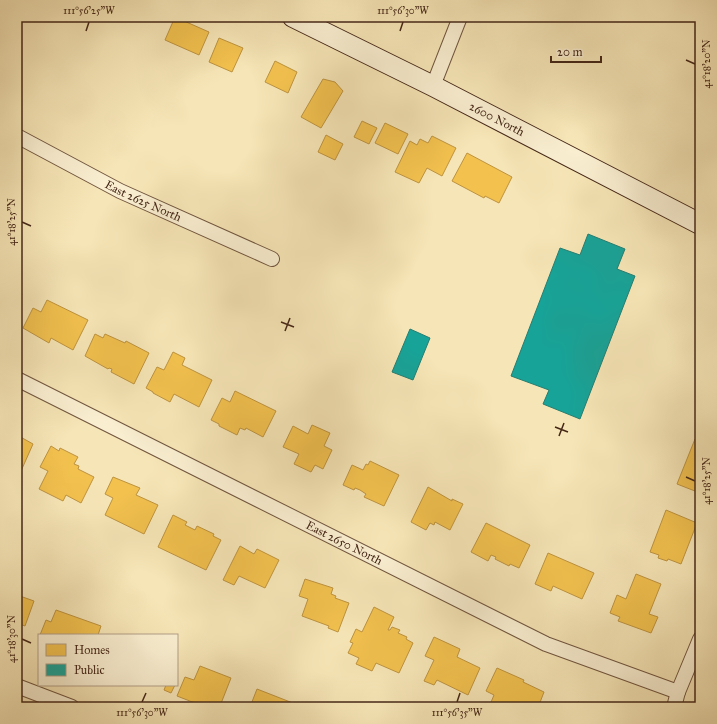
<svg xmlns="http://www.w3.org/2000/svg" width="717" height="724" font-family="'IM FELL Great Primer',serif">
<rect width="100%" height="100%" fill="#f6e5b6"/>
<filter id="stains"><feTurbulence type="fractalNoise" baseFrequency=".005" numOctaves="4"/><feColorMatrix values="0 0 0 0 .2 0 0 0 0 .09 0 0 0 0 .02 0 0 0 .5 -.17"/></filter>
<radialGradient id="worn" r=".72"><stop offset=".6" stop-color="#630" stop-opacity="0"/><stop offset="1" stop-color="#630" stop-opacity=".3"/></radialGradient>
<g fill="#f2c14e" stroke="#be933e">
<path d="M 175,17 L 209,32 L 199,55 L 165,40 Z"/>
<path d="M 219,38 L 243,48 L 232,72 L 209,62 Z"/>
<path d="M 275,61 L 297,72 L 288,93 L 265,82 Z"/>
<path d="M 323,79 L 335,82 L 343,91 L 321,128 L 301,117 Z"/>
<path d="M 362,121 L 377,128 L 369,144 L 354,137 Z"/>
<path d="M 385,123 L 408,134 L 398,154 L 375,143 Z"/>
<path d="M 326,135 L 343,144 L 335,160 L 318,152 Z"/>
<path d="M 432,136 L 456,148 L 442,176 L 427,168 L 419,183 L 395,172 L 410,141 L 417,145 L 420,139 L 428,143 Z"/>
<path d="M 467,153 L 512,177 L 499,203 L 485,196 L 484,198 L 452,181 Z"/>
<path d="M 17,291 L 22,294 L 17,304 Z"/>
<path d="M 47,300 L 88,320 L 73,350 L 51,338 L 49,343 L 23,328 L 33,308 L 41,312 Z"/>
<path d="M 95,334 L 103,338 L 105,334 L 125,343 L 126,341 L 149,353 L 134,384 L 111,372 L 112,369 L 109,368 L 108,369 L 85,356 Z"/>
<path d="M 173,352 L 185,358 L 182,365 L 212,380 L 199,407 L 174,394 L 170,402 L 153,393 L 153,392 L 146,388 L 157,367 L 164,370 Z"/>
<path d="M 235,391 L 276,411 L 263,437 L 246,428 L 245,430 L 240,428 L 237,435 L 219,426 L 219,424 L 211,420 L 222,398 L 230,402 Z"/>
<path d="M 312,425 L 330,433 L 324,446 L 332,450 L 323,469 L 315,465 L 311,472 L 294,464 L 299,454 L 283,447 L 293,426 L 308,434 Z"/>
<path d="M 17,435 L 33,444 L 21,471 L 17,469 Z"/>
<path d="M 695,439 L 700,441 L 700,493 L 677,484 Z"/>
<path d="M 51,446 L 59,451 L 60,448 L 78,457 L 74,464 L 79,466 L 78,469 L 94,477 L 81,503 L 66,495 L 63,501 L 39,489 L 48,471 L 40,467 Z"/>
<path d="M 370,461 L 399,475 L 384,506 L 364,497 L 366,494 L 360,490 L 355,488 L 354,490 L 343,485 L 352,465 L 363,470 L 366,464 L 368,465 Z"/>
<path d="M 113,477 L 140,488 L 136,495 L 158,505 L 144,534 L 105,515 L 113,498 L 105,494 Z"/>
<path d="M 428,487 L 452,501 L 452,499 L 463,504 L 450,530 L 435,522 L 434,525 L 430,523 L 426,530 L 411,522 Z"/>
<path d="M 666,510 L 697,523 L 681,564 L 668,559 L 667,561 L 658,558 L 659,555 L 650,552 Z"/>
<path d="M 173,515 L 187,522 L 185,525 L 195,530 L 197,526 L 214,534 L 213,536 L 221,540 L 206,570 L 158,547 Z"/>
<path d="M 486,523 L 530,545 L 519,568 L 510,564 L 509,566 L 495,559 L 496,557 L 491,555 L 488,561 L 471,552 Z"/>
<path d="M 240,546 L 254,554 L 257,549 L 279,560 L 265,588 L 239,576 L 234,585 L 223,580 Z"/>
<path d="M 548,553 L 594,573 L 582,599 L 553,586 L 551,591 L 535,584 Z"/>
<path d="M 636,574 L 661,584 L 649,614 L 658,617 L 651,633 L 618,621 L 620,617 L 610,613 L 617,595 L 626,599 Z"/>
<path d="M 305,579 L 333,588 L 331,594 L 336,596 L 335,598 L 349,603 L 338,632 L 328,628 L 329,626 L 302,616 L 308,599 L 299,596 Z"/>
<path d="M 17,595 L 34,601 L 25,626 L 17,623 Z"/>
<path d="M 374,607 L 394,617 L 388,630 L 390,630 L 392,627 L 400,630 L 398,633 L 407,637 L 406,639 L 413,643 L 399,673 L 376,663 L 372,671 L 356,664 L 359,658 L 348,653 L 353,643 L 350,642 L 356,629 L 362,632 Z"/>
<path d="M 56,610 L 101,626 L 98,635 L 40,635 L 46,620 L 51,622 Z"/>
<path d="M 434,637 L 460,649 L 457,657 L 480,668 L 468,695 L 437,680 L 434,685 L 424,681 L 434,660 L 425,656 Z"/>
<path d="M 200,666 L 231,678 L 220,706 L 209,702 L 207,707 L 205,707 L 177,696 L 185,677 L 194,680 Z"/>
<path d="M 497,668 L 524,680 L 523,682 L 544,692 L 539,705 L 542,707 L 489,707 L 494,695 L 486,691 Z"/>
<path d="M 166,685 L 175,685 L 171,693 L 164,690 Z"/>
<path d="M 257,689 L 303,707 L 250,707 Z"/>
<path d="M 578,702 L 586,705 L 586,704 L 595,707 L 576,707 Z"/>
</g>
<g fill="#17a398" stroke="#257e71">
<path d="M 588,234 L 625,249 L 617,269 L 635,276 L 580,419 L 543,404 L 549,390 L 511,376 L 560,248 L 580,255 Z"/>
<path d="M 410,329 L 430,338 L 413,380 L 392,372 Z"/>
</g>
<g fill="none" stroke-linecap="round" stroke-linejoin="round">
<g stroke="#71563f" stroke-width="16">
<g id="street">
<path d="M 433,86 L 460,17"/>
<path id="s1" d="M 17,136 L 120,191 L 272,259"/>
<path id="s2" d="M 17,379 L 546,644 L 678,692"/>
<path d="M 17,686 L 72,707"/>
<path d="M 674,707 L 678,692 L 700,639"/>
</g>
</g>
<g stroke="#452717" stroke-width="22">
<g id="secondary">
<path id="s3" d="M 293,17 L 433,86 L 700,224"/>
</g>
</g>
<use href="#street" stroke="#f9eed0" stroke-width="14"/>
<use href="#secondary" stroke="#f9eed0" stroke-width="20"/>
</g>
<path fill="none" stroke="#452717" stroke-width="1.5" d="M 86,31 L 89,22M 400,31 L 403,22M 686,60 L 695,64M 22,222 L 31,226M 281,322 L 294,327M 285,331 L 290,318M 555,427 L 568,432M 559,436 L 564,423M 686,477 L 695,481M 22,639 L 31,643M 142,702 L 146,693M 457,702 L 460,693"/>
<g text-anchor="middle" stroke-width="4" stroke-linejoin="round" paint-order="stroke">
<g font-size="12" fill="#452717" stroke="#f9eed0">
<text dy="4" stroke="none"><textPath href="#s3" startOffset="228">2600 North</textPath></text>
<text dy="4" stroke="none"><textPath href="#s1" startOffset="142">East 2625 North</textPath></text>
<text dy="4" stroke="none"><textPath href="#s2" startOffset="366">East 2650 North</textPath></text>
</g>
</g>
<rect width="717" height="724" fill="none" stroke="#f6e5b6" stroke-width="44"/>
<rect x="38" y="634" width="140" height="52" fill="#f9eed0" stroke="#b19e86"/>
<rect x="46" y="644" width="20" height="12" fill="#f2c14e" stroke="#b19e86"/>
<text x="74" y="654" font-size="12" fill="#452717">Homes</text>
<rect x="46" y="664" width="20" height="12" fill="#17a398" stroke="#b19e86"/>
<text x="74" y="674" font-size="12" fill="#452717">Public</text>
<path d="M551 56v6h50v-6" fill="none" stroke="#452717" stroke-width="2"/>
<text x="557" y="56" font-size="12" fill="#452717" stroke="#f9eed0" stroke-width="3" paint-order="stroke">20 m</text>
<rect x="22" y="22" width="673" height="680" fill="none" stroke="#452717" stroke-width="1.5"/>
<g font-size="10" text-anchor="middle" fill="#452717">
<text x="89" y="14">111°56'25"W</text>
<text x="403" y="14">111°56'30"W</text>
<text transform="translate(706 64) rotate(-90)" y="4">41°18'20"N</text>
<text transform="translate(11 222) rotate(-90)" y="4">41°18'25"N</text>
<text transform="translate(706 481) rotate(-90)" y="4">41°18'25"N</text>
<text transform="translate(11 639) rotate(-90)" y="4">41°18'30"N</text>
<text x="142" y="716">111°56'30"W</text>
<text x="457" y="716">111°56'35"W</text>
</g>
<rect width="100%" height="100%" filter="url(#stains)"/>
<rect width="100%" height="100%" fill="url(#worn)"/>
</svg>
